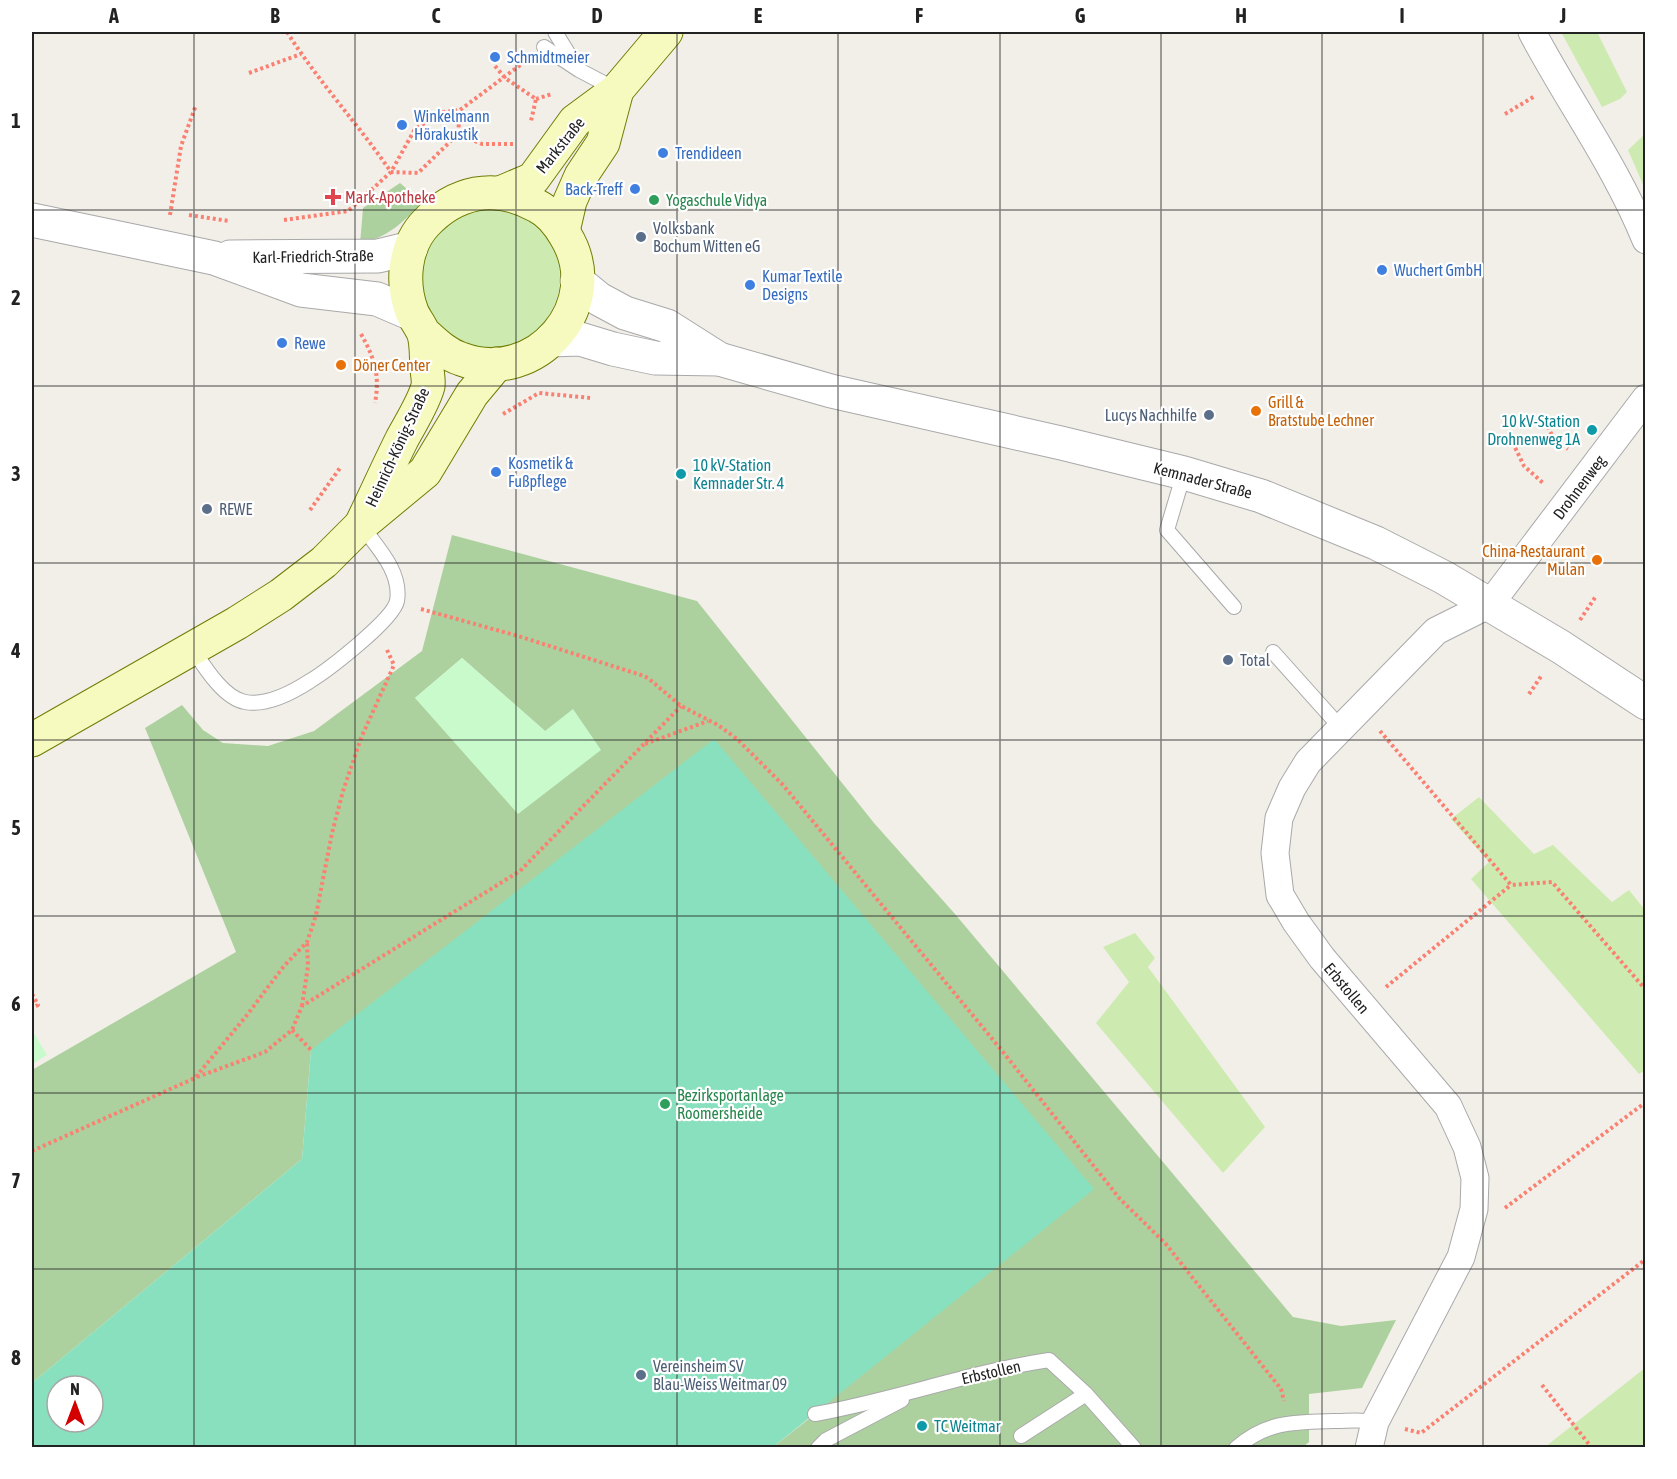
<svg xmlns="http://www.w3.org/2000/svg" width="1677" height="1479" font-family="'Asap Condensed',sans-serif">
<rect width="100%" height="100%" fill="#f2efe9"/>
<g fill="#cdebb0">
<path d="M 1561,32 L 1597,32 L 1627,92 L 1620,99 L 1602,107 Z"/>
<path d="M 1645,134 L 1645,189 L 1628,150 Z"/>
<circle cx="490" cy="278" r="70"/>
<path d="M 1479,797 L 1534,854 L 1553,845 L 1612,902 L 1629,890 L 1645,910 L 1646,1069 L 1639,1074 L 1471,879 L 1489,862 L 1451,819 Z"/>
<path d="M 1135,933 L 1155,958 L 1148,967 L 1265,1127 L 1223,1173 L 1096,1023 L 1129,982 L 1103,947 Z"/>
<path d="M 1645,1368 L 1645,1447 L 1545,1447 Z"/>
</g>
<g fill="#add19e" fill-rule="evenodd">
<path d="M 400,183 L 422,202 C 400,225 391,235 360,244 L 363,208 Z"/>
<path d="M 452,535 L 697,601 L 874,823 L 955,914 L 1293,1317 L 1341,1326 L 1396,1320 L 1362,1388 L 1309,1394 L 1309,1442 L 1303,1447 L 773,1447 L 815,1414 L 311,1050 L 302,1159 L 32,1383 L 32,1070 L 236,952 L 145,728 L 182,705 L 203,730 L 223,743 L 268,746 L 314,731 L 422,651 ZM 462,658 L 545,731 L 415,698 Z"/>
</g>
<g fill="#c8facc">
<path d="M 462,658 L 545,731 L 573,709 L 601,750 L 518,814 L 415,698 Z"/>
<path d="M 32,1030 L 47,1055 L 32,1064 Z"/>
</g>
<path fill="#88e0be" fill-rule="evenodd" d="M 714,739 L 1094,1189 L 773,1447 L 32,1448 L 32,1383 L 302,1159 L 311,1050 ZM 57,1386 L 93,1386 L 93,1422 L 57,1422 Z"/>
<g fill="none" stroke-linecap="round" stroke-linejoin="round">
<g stroke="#a9a9a9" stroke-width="16">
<g id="service">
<path d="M 555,32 L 576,66"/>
<path d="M 544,47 L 579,70 L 617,90"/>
<path d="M 1184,473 L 1167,530 L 1234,607"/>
<path d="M 192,648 C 204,666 223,698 245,702 C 266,706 293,692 310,681 C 328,670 393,620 397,601 C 402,572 377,547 361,525"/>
<path d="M 1273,652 L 1341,728"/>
<path d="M 815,1414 C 894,1400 970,1372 1049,1360 L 1086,1394 L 1134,1448"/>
<path d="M 1021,1436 L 1086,1394"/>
<path d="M 818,1448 L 826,1440 L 902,1400"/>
<path d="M 1236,1448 C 1267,1421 1295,1422 1333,1421 C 1347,1421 1362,1419 1375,1422"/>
</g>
</g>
<g stroke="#a9a9a9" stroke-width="29">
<g id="minor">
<path d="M 1532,32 C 1569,102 1616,166 1646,240"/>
<path d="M 1369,1448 L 1375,1422 L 1461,1257 L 1474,1209 L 1475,1178 L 1467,1147 L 1448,1106 L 1322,958 L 1296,922 L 1280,895 L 1275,853 L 1279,818 L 1292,788 L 1308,762 L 1436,631 L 1490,604 L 1646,398"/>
</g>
</g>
<g stroke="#a9a9a9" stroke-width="35">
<g id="tertiary">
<path d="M 32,220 L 214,258 L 301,290 L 377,299 L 412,314"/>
<path d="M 230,257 L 378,256 L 411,248"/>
<path d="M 577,281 L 599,299 L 625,313 L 667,326 L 719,359"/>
<path d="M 551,340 L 580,339 L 613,349 L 655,358 L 719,359 L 831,391 L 1061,443 L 1184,473 L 1261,496 L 1376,543 L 1443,577 L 1561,647 L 1646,703"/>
</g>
</g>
<g stroke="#707d05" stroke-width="35">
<g id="secondary">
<path d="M 500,193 L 533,179 L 575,121 L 617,90 L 666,32"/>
<path d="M 563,231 L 570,201 L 581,176 L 603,143 L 617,90"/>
<path d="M 361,525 C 375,496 388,467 402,439 C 410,424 424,402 428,386 C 429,380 427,373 427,368 C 426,357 427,341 423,332 C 420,325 415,319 412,312 C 401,283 404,246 426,223 C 440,208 456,198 476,194 C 497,190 519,196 537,206 C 549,212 558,223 565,235 C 608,304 536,387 461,359 C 446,354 435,343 424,333"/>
<path d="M 32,740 L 237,623 L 281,595 L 324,562 L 361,525 L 425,472 L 472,394 L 497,364"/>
</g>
</g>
<g stroke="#fa8072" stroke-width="4" stroke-dasharray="3 3" stroke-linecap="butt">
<path d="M 287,32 C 318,81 358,124 391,172 L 418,173 L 458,134 L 460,110"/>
<path d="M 495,66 L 505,78 L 536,99 L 531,121"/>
<path d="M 249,73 L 301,54"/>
<path d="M 536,99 L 552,94"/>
<path d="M 1505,114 L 1535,96"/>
<path d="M 458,134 L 482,144 L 515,144"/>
<path d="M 170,215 L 181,146 L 196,105"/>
<path d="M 189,215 L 229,221"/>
<path d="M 284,220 L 348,211 L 391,172 L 415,129 L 443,112 L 460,110 L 527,60"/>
<path d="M 361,334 C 375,359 380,375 375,403"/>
<path d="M 503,414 L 539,393 L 591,398"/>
<path d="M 1542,416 L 1554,439 L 1568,449"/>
<path d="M 1510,437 L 1524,466 L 1543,483"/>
<path d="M 310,510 L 340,468"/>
<path d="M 421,609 L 518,636 L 641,675 L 648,678 L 681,706 L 718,725 L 737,739 L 783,785 L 1003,1052 L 1120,1199 L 1165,1243 L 1281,1389 L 1284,1401"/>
<path d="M 1580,620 L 1596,596"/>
<path d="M 1529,694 L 1542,675"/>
<path d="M 1380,731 L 1511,885 L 1552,882 L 1646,990"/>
<path d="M 645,744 L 708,721"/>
<path d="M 1386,987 L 1511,885"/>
<path d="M 32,994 L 38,1005 L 32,1008"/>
<path d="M 302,1006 L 308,966 L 307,943"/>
<path d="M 292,1030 L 311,1050"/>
<path d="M 197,1077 L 265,1052 L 292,1030 L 302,1006 L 520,871 L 681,706"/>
<path d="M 32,1151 L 195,1078 L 247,1015 L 284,966 L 307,942 L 316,915 L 332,833 L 343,791 L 361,738 L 394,665 L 387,650"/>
<path d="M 1505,1208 L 1646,1102"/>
<path d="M 1542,1385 L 1592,1448"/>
<path d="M 1405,1429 L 1421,1433 L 1646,1259"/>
</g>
<use href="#service" stroke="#fff" stroke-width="14"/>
<use href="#minor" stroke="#fff" stroke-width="27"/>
<use href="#tertiary" stroke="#fff" stroke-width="33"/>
<use href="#secondary" stroke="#f7fabf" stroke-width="33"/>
</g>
<path fill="none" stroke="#222" stroke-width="1.5" stroke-opacity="0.55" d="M 194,32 L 194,1448M 355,32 L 355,1448M 516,32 L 516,1448M 677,32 L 677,1448M 838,32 L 838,1448M 1000,32 L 1000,1448M 1161,32 L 1161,1448M 1322,32 L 1322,1448M 1483,32 L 1483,1448M 32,210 L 1646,210M 32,386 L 1646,386M 32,563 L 1646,563M 32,740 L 1646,740M 32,916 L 1646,916M 32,1093 L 1646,1093M 32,1269 L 1646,1269"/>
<g fill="#3f7fe0" stroke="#fff" stroke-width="2">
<circle cx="495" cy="57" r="6"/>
<circle cx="402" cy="125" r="6"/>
<circle cx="663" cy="153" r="6"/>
<circle cx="635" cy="189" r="6"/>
<circle cx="1382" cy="270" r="6"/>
<circle cx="750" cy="285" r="6"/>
<circle cx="282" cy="343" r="6"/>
<circle cx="496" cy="472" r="6"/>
</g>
<path fill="#e0444e" stroke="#fff" stroke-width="2" d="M330 188h6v6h6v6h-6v6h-6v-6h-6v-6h6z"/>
<g fill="#2e9e5b" stroke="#fff" stroke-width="2">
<circle cx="654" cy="200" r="6"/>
<circle cx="665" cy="1104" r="6"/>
</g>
<g fill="#5c6f8a" stroke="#fff" stroke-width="2">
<circle cx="641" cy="237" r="6"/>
<circle cx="1209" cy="415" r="6"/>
<circle cx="207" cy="509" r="6"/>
<circle cx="1228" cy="660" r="6"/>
<circle cx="641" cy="1375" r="6"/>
</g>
<g fill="#e8710a" stroke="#fff" stroke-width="2">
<circle cx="341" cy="365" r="6"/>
<circle cx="1256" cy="411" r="6"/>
<circle cx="1597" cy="560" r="6"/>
</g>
<g fill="#0f9aa8" stroke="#fff" stroke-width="2">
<circle cx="1592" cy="430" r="6"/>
<circle cx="681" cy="474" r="6"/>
<circle cx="922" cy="1426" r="6"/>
</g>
<g text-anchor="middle" stroke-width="4.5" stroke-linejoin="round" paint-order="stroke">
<g font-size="16" fill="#366cbe" stroke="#fff" text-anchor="start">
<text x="507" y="63">Schmidtmeier</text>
<text x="414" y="122">Winkelmann<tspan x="414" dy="18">Hörakustik</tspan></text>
<text x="675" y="159">Trendideen</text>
<text x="623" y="195" text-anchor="end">Back-Treff</text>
<text x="1394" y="276">Wuchert GmbH</text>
<text x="762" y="282">Kumar Textile<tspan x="762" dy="18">Designs</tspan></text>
<text x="294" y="349">Rewe</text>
<text x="508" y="469">Kosmetik &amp;<tspan x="508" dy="18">Fußpflege</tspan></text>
</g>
<g font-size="16" fill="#222" stroke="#fff">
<text transform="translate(560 145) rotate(-51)" y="6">Markstraße</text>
<text transform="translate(313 256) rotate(-1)" y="6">Karl-Friedrich-Straße</text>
<text transform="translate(397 447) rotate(-65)" y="6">Heinrich-König-Straße</text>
<text transform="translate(1203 480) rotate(15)" y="6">Kemnader Straße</text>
<text transform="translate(1579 487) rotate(-53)" y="6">Drohnenweg</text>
<text transform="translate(1347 988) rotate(50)" y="6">Erbstollen</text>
<text transform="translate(991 1372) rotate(-13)" y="6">Erbstollen</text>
</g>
<g font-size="16" fill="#be3a42" stroke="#fff" text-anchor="start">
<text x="345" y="203">Mark-Apotheke</text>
</g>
<g font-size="16" fill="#27864d" stroke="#fff" text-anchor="start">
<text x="666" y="206">Yogaschule Vidya</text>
<text x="677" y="1101">Bezirksportanlage<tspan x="677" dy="18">Roomersheide</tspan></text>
</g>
<g font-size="16" fill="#4e5e75" stroke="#fff" text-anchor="start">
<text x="653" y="234">Volksbank<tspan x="653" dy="18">Bochum Witten eG</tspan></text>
<text x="1197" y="421" text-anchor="end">Lucys Nachhilfe</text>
<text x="219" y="515">REWE</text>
<text x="1240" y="666">Total</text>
<text x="653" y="1372">Vereinsheim SV<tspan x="653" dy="18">Blau-Weiss Weitmar 09</tspan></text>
</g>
<g font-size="16" fill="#c56008" stroke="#fff" text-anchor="start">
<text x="353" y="371">Döner Center</text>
<text x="1268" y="408">Grill &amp;<tspan x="1268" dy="18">Bratstube Lechner</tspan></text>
<text x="1585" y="557" text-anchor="end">China-Restaurant<tspan x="1585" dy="18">Mulan</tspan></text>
</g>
<g font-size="16" fill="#0d838f" stroke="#fff" text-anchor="start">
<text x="1580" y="427" text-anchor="end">10 kV-Station<tspan x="1580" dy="18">Drohnenweg 1A</tspan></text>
<text x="693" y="471">10 kV-Station<tspan x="693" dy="18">Kemnader Str. 4</tspan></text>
<text x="934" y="1432">TC Weitmar</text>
</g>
</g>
<rect width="1677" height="1479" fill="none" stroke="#ffffff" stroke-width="66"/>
<g transform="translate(75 1404)"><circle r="28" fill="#ffffff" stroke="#a7a7a7" stroke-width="1.5"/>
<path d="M0-4.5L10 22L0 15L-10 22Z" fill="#d40000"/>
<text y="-9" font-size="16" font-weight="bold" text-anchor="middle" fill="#222222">N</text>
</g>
<rect x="33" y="33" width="1611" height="1413" fill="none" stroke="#222" stroke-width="2"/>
<g font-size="20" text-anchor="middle" font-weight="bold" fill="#222">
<text x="114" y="23">A</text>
<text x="275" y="23">B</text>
<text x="436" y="23">C</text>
<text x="597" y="23">D</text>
<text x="758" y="23">E</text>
<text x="919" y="23">F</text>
<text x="1080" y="23">G</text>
<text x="1241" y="23">H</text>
<text x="1402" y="23">I</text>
<text x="1563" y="23">J</text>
<text x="16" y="128">1</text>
<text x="16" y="305">2</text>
<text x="16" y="481">3</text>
<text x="16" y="658">4</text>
<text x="16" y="835">5</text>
<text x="16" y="1011">6</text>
<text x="16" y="1188">7</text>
<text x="16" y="1365">8</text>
</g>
</svg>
